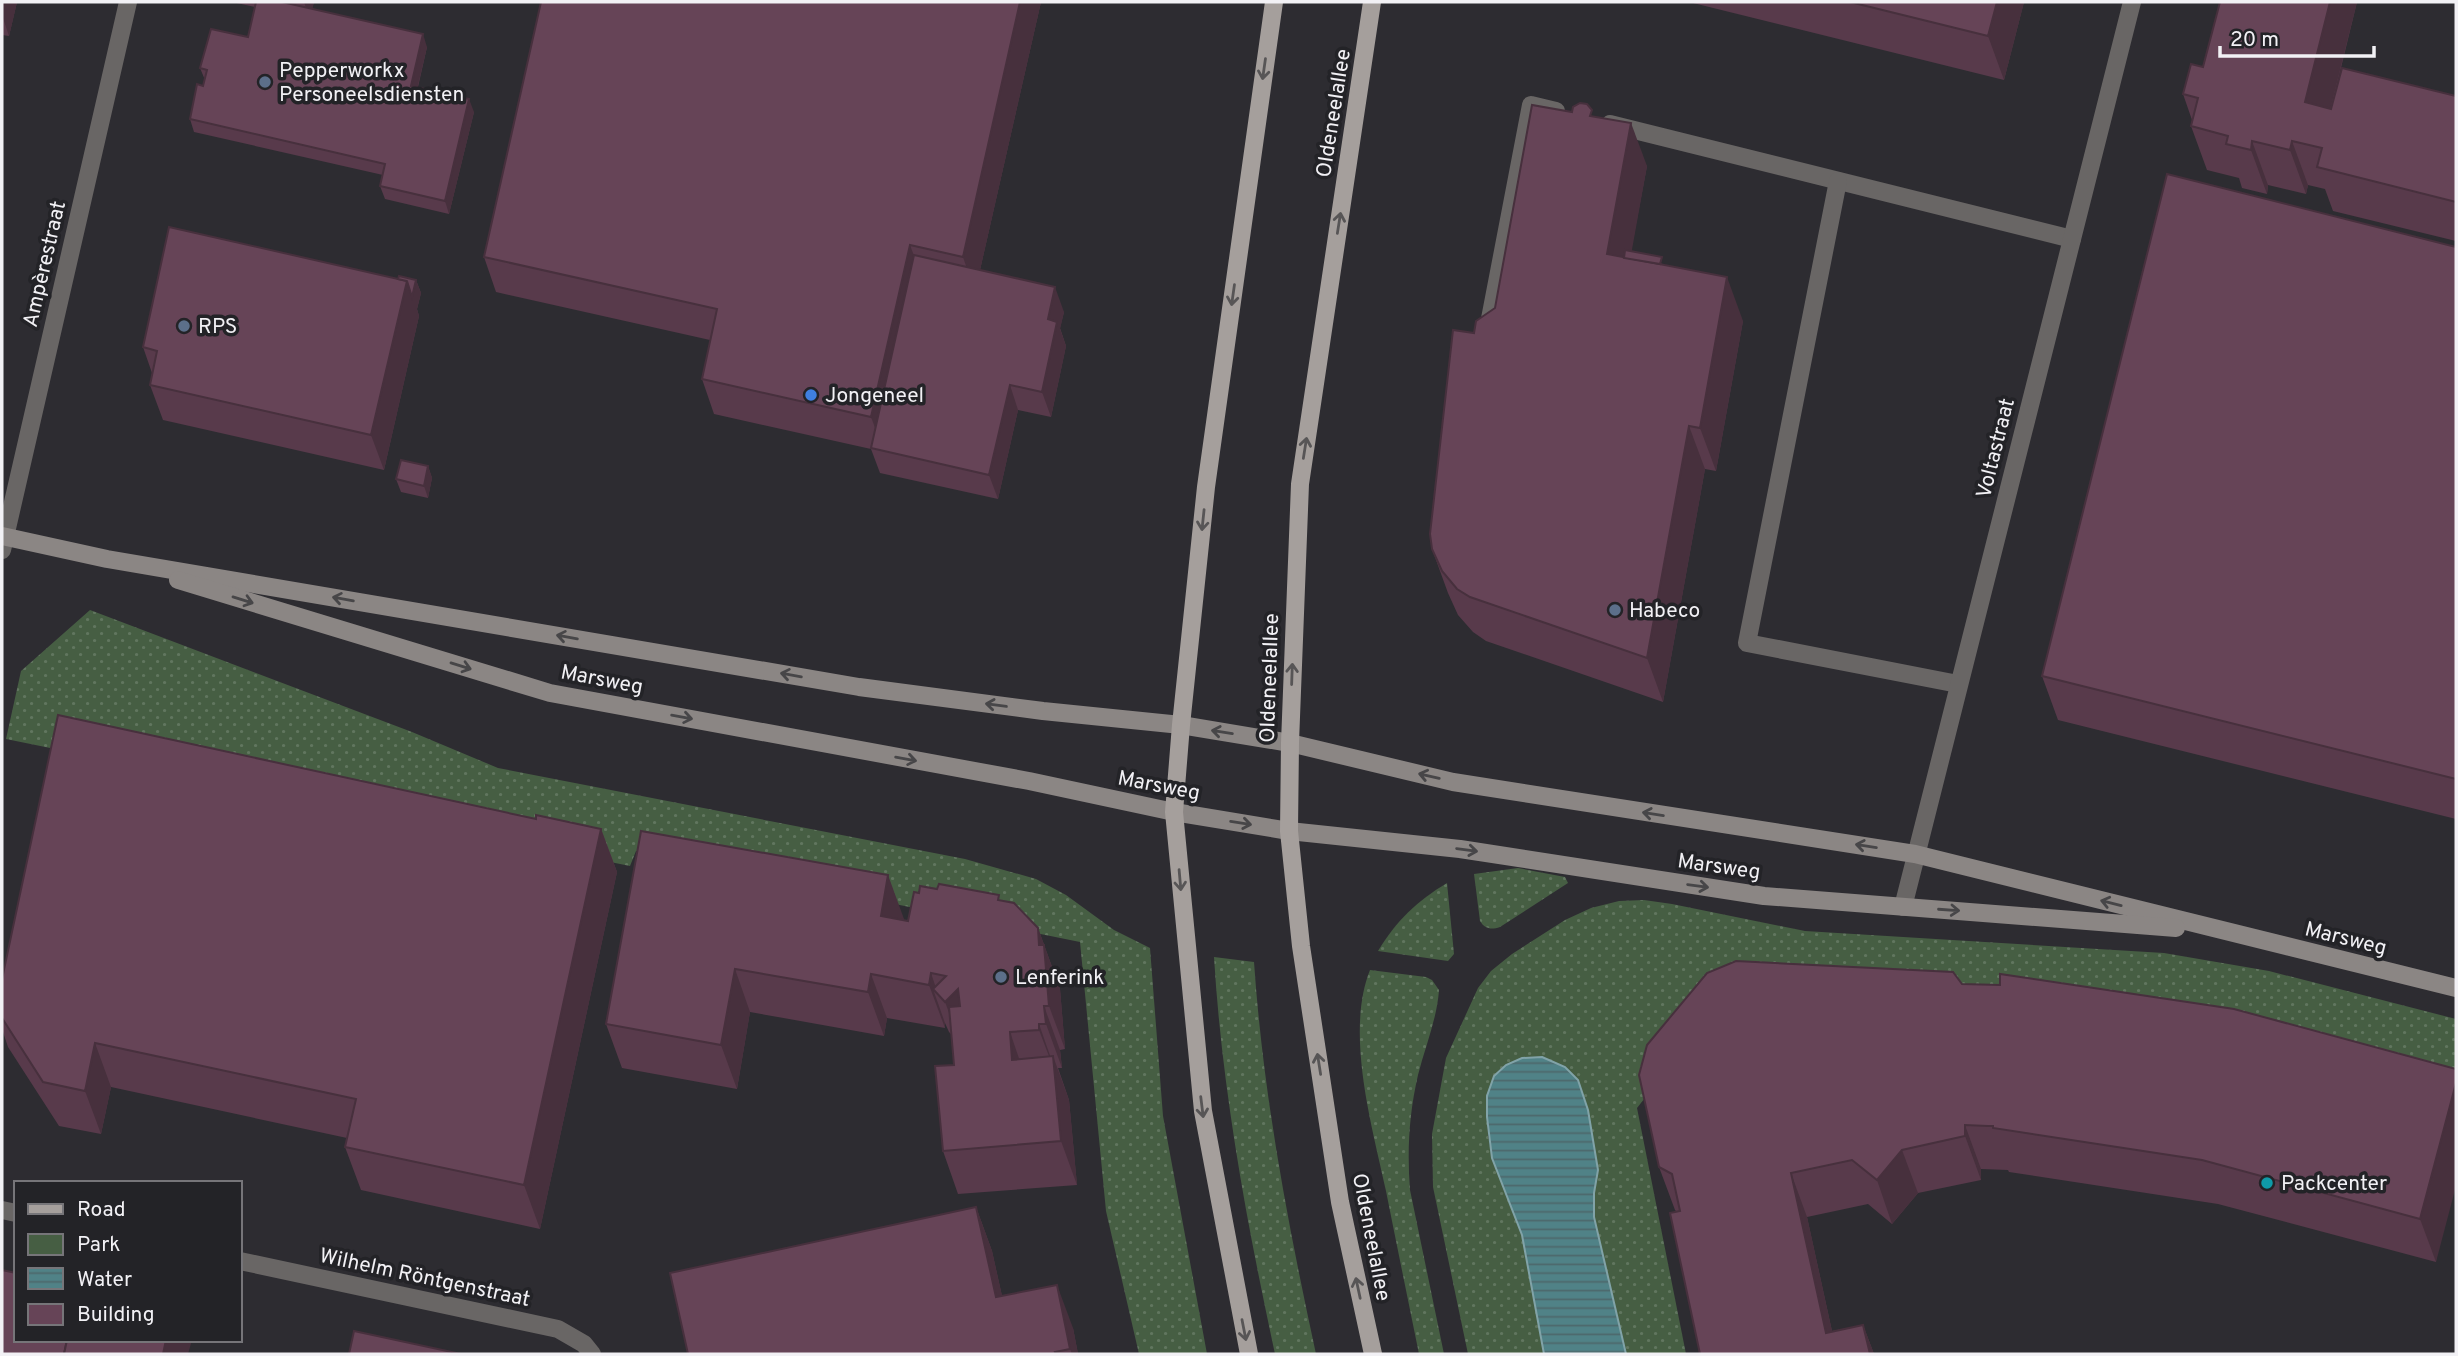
<svg xmlns="http://www.w3.org/2000/svg" width="2458" height="1356" font-family="Overpass,sans-serif">
<defs>
<pattern id="green-dots" width="8" height="8" patternUnits="userSpaceOnUse" patternTransform="scale(1.75)"><rect width="8" height="8" fill="#465e43"/><path d="M2 2h.1M6 6h.1" fill="none" stroke="#61765f" stroke-width="1.8" stroke-linecap="round"/></pattern>
<pattern id="water-rules" width="6" height="5" patternUnits="userSpaceOnUse" patternTransform="scale(1.75)"><rect width="6" height="5" fill="#508287"/><path d="M0 2.5h6" fill="none" stroke="#4d686c"/></pattern>
</defs>
<rect width="100%" height="100%" fill="#2d2c31"/>
<g fill="url(#green-dots)">
<path d="M 90,610 L 412,732 L 498,768 L 965,859 L 1036,879 L 1066,895 L 1114,930 L 1150,948 L 1163,1116 L 1207,1354 L 1139,1354 L 1106,1211 L 1080,942 L 636,851 L 630,866 L 6,739 L 21,671 Z"/>
<path d="M 1518,868 L 1565,877 L 1568,883 L 1500,927 C 1491,930 1485,929 1480,921 L 1474,874 Z"/>
<path d="M 1447,883 L 1454,954 L 1448,961 L 1378,951 C 1396,921 1417,901 1447,883 Z"/>
<path d="M 1644,900 L 1672,904 L 1805,931 L 2164,953 L 2269,971 L 2456,1019 L 2456,1095 L 1729,991 L 1637,1108 L 1686,1354 L 1626,1354 L 1594,1217 L 1593,1193 L 1598,1170 L 1588,1110 L 1578,1080 L 1565,1067 L 1487,1096 L 1488,1135 L 1492,1158 L 1522,1234 L 1544,1354 L 1468,1354 L 1433,1187 L 1432,1134 L 1446,1058 L 1478,988 L 1491,971 L 1512,954 L 1565,920 L 1591,908 L 1619,901 Z"/>
<path d="M 1214,957 L 1254,962 C 1263,1094 1288,1225 1316,1354 L 1275,1354 C 1247,1224 1222,1090 1214,957 Z"/>
<path d="M 1370,970 L 1426,977 L 1432,980 L 1439,990 C 1437,1019 1425,1047 1418,1075 C 1409,1114 1407,1151 1410,1190 L 1444,1354 L 1419,1354 C 1408,1300 1397,1246 1386,1191 C 1372,1126 1345,1033 1370,970 Z"/>
</g>
<path fill="url(#water-rules)" stroke="#81a3a8" stroke-width="2" d="M 1542,1057 L 1565,1067 L 1578,1080 L 1588,1110 L 1598,1170 L 1594,1193 L 1594,1217 L 1626,1354 L 1544,1354 L 1522,1235 L 1492,1158 L 1487,1117 L 1487,1096 L 1494,1076 L 1506,1065 L 1522,1058 Z"/>
<g fill="none" stroke-linecap="round" stroke-linejoin="round">
<g stroke="#696665" stroke-width="18">
<path d="M 1610,124 L 2072,239"/>
<path d="M 1838,181 L 1747,643 L 1958,684"/>
<path d="M 1489,324 L 1531,105 L 1556,111"/>
</g>
<g stroke="#696665" stroke-width="18">
<path d="M 2,550 L 128,2"/>
<path d="M 1903,907 L 2132,2"/>
<path d="M 2,1210 L 16,1213"/>
<path d="M 240,1261 L 558,1329 L 584,1344 L 592,1354"/>
</g>
<g stroke="#8b8684" stroke-width="18">
<path d="M 2,536 L 107,559 L 859,687 L 1043,711 L 1181,725 L 1290,743 L 1453,782 L 1915,854 L 2456,988"/>
<path d="M 178,580 L 550,693 L 1029,781 L 1174,812 L 1289,831 L 1460,849 L 1764,896 L 2176,928"/>
</g>
<g stroke="#a59f9c" stroke-width="18">
<path d="M 1372,2 L 1300,484 L 1290,743 L 1289,831 L 1301,946 L 1340,1202 L 1373,1354"/>
<path d="M 1249,1354 L 1203,1111 L 1174,812 L 1181,725 L 1206,487 L 1274,2"/>
</g>
</g>
<g fill="#583a4b">
<path d="M 2,2 L 17,2 L 9,36 L 2,35 Z"/>
<path d="M 232,2 L 314,2 L 312,9 L 427,47 L 418,87 L 474,112 L 449,214 L 385,199 L 380,186 L 383,175 L 194,132 L 190,119 L 205,80 L 200,68 L 248,37 L 255,7 Z"/>
<path d="M 1041,2 L 980,270 L 1064,312 L 1060,328 L 1066,346 L 1051,417 L 1018,410 L 998,499 L 880,473 L 871,449 L 714,414 L 702,379 L 710,340 L 496,292 L 484,257 Z"/>
<path d="M 1689,2 L 2024,2 L 2004,80 Z"/>
<path d="M 2220,2 L 2357,2 L 2331,109 L 2456,96 L 2456,241 L 2333,211 L 2325,189 L 2308,185 L 2306,194 L 2268,185 L 2267,194 L 2242,188 L 2239,178 L 2207,170 L 2191,126 L 2192,120 L 2183,94 L 2203,67 Z"/>
<path d="M 1594,116 L 1647,166 L 1631,251 L 1665,265 L 1743,321 L 1716,471 L 1705,469 L 1663,702 L 1486,641 L 1473,632 L 1458,615 L 1448,593 L 1432,549 L 1474,333 L 1495,308 Z"/>
<path d="M 2456,247 L 2456,819 L 2058,720 L 2042,676 Z"/>
<path d="M 398,279 L 416,280 L 421,293 L 417,309 L 419,316 L 384,470 L 163,420 L 150,385 L 152,373 L 143,347 Z"/>
<path d="M 428,466 L 432,478 L 428,498 L 401,492 L 396,479 Z"/>
<path d="M 536,819 L 601,829 L 617,872 L 540,1229 L 361,1190 L 345,1147 L 347,1138 L 111,1087 L 101,1134 L 59,1126 L 8,1047 L 2,1029 L 2,979 Z"/>
<path d="M 641,831 L 904,919 L 904,920 L 908,921 L 919,893 L 1001,901 L 1038,928 L 1060,989 L 1065,1049 L 1060,1050 L 1062,1068 L 1058,1068 L 1069,1100 L 1077,1185 L 958,1194 L 943,1151 L 954,1065 L 952,1035 L 949,1032 L 945,1023 L 945,1028 L 887,1018 L 884,1036 L 750,1012 L 737,1089 L 622,1068 L 606,1024 Z"/>
<path d="M 1962,984 L 2456,1069 L 2436,1262 L 2218,1204 L 2009,1172 L 2008,1170 L 1981,1169 L 1981,1180 L 1918,1193 L 1892,1224 L 1868,1204 L 1807,1217 L 1832,1331 L 1863,1325 L 1874,1354 L 1700,1354 L 1677,1212 L 1675,1210 L 1659,1167 Z"/>
<path d="M 976,1207 L 992,1251 L 1002,1296 L 1073,1328 L 1078,1354 L 688,1354 Z"/>
</g>
<g fill="#47303d">
<path d="M 2,2 L 17,2 L 9,36 L 2,15 Z"/>
<path d="M 304,2 L 314,2 L 310,20 Z"/>
<path d="M 1020,2 L 1041,2 L 975,292 L 963,257 Z"/>
<path d="M 1997,2 L 2024,2 L 2004,80 L 1988,36 Z"/>
<path d="M 2330,2 L 2357,2 L 2321,146 L 2305,102 Z"/>
<path d="M 423,34 L 427,47 L 415,98 L 411,86 Z"/>
<path d="M 469,99 L 474,112 L 449,214 L 445,201 Z"/>
<path d="M 1631,123 L 1647,166 L 1626,283 L 1607,254 Z"/>
<path d="M 2252,141 L 2268,185 L 2267,194 L 2251,150 Z"/>
<path d="M 2292,141 L 2308,185 L 2306,194 L 2290,150 Z"/>
<path d="M 910,245 L 923,280 L 884,452 L 871,417 Z"/>
<path d="M 1727,277 L 1743,321 L 1716,471 L 1700,428 Z"/>
<path d="M 416,280 L 421,293 L 417,309 L 419,316 L 384,470 L 371,435 L 407,281 Z"/>
<path d="M 1055,287 L 1064,312 L 1060,329 L 1066,346 L 1051,417 L 1042,392 L 1048,319 Z"/>
<path d="M 1010,385 L 1018,410 L 998,499 L 989,475 Z"/>
<path d="M 1689,426 L 1705,469 L 1663,702 L 1647,658 Z"/>
<path d="M 428,466 L 432,478 L 428,498 L 424,486 Z"/>
<path d="M 601,829 L 617,872 L 540,1229 L 524,1185 Z"/>
<path d="M 888,875 L 904,919 L 897,960 L 881,916 Z"/>
<path d="M 1038,928 L 1060,989 L 1065,1049 L 1049,1006 L 1039,945 Z"/>
<path d="M 735,969 L 750,1012 L 737,1089 L 721,1045 Z"/>
<path d="M 931,973 L 938,994 L 933,989 L 945,1023 L 945,1028 L 929,985 Z"/>
<path d="M 871,974 L 887,1018 L 884,1036 L 868,992 Z"/>
<path d="M 958,989 L 974,1033 L 961,1045 L 945,1002 Z"/>
<path d="M 1044,1006 L 1060,1050 L 1062,1068 L 1046,1024 Z"/>
<path d="M 1039,1024 L 1054,1067 L 1053,1056 L 1069,1100 L 1077,1185 L 1061,1141 L 1055,1072 L 1039,1030 Z"/>
<path d="M 1010,1032 L 1025,1076 L 1012,1060 Z"/>
<path d="M 95,1043 L 111,1087 L 101,1134 L 85,1091 Z"/>
<path d="M 2456,1083 L 2456,1186 L 2436,1262 L 2420,1219 Z"/>
<path d="M 1965,1125 L 1981,1169 L 1981,1180 L 1965,1136 Z"/>
<path d="M 1902,1150 L 1918,1193 L 1892,1224 L 1877,1180 Z"/>
<path d="M 1791,1173 L 1807,1217 L 1837,1354 L 1826,1333 Z"/>
<path d="M 976,1207 L 992,1251 L 1012,1341 L 996,1297 Z"/>
<path d="M 1057,1285 L 1073,1328 L 1078,1354 L 1072,1354 L 1070,1349 Z"/>
<path d="M 1863,1325 L 1874,1354 L 1870,1354 Z"/>
<path d="M 166,1340 L 192,1340 L 188,1354 L 163,1354 Z"/>
</g>
<g fill="#664457" stroke="#47303d" stroke-width="2">
<path d="M 256,2 L 282,2 L 423,34 L 411,86 L 469,99 L 445,201 L 380,186 L 385,164 L 190,119 L 197,84 L 203,86 L 207,70 L 200,68 L 211,29 L 248,37 Z"/>
<path d="M 541,2 L 1020,2 L 963,257 L 910,245 L 871,417 L 702,379 L 717,309 L 484,257 Z"/>
<path d="M 1850,2 L 1997,2 L 1988,36 Z"/>
<path d="M 2220,2 L 2330,2 L 2305,102 L 2331,109 L 2342,68 L 2456,96 L 2456,202 L 2317,167 L 2322,148 L 2292,141 L 2290,150 L 2252,141 L 2251,150 L 2226,144 L 2228,136 L 2191,126 L 2198,98 L 2183,94 L 2191,64 L 2203,67 Z"/>
<path d="M 1580,103 L 1587,104 L 1592,110 L 1590,116 L 1631,123 L 1607,254 L 1727,277 L 1700,428 L 1689,426 L 1647,658 L 1470,597 L 1457,589 L 1442,571 L 1432,549 L 1430,534 L 1453,330 L 1474,333 L 1476,321 L 1495,308 L 1532,105 L 1572,112 L 1573,107 Z"/>
<path d="M 2167,174 L 2456,247 L 2456,779 L 2042,676 Z"/>
<path d="M 169,227 L 407,281 L 371,435 L 150,385 L 157,351 L 143,347 Z"/>
<path d="M 1625,250 L 1662,257 L 1660,264 L 1624,258 Z"/>
<path d="M 914,255 L 1055,287 L 1048,319 L 1057,322 L 1042,392 L 1010,385 L 989,475 L 871,448 Z"/>
<path d="M 399,276 L 416,280 L 412,297 L 407,281 L 398,279 Z"/>
<path d="M 401,460 L 428,466 L 424,486 L 396,479 Z"/>
<path d="M 58,715 L 536,819 L 536,815 L 601,829 L 524,1185 L 345,1147 L 356,1099 L 95,1043 L 85,1091 L 43,1082 L 2,1018 L 2,979 Z"/>
<path d="M 641,831 L 888,875 L 881,916 L 908,921 L 914,892 L 919,893 L 920,886 L 937,889 L 939,884 L 999,895 L 998,900 L 1014,903 L 1038,928 L 1039,945 L 1044,945 L 1049,1006 L 1044,1006 L 1046,1024 L 1039,1024 L 1039,1030 L 1010,1032 L 1012,1060 L 1053,1056 L 1061,1141 L 943,1151 L 935,1066 L 954,1065 L 949,1007 L 960,1006 L 958,989 L 945,1002 L 933,989 L 946,976 L 931,973 L 929,985 L 871,974 L 868,992 L 735,969 L 721,1045 L 606,1024 Z"/>
<path d="M 1736,961 L 1953,972 L 1962,984 L 2000,985 L 2000,974 L 2234,1009 L 2456,1069 L 2456,1083 L 2420,1219 L 2202,1160 L 1993,1128 L 1993,1126 L 1988,1126 L 1965,1125 L 1965,1136 L 1902,1150 L 1877,1180 L 1852,1160 L 1791,1173 L 1826,1333 L 1863,1325 L 1870,1354 L 1700,1354 L 1670,1213 L 1680,1211 L 1672,1174 L 1659,1167 L 1639,1075 L 1647,1045 L 1707,973 Z"/>
<path d="M 976,1207 L 996,1297 L 1057,1285 L 1070,1349 L 1055,1352 L 1056,1354 L 688,1354 L 670,1273 Z"/>
<path d="M 2,1270 L 16,1273 L 16,1340 L 67,1340 L 64,1354 L 2,1354 Z"/>
<path d="M 354,1331 L 461,1354 L 349,1354 Z"/>
<path d="M 67,1340 L 166,1340 L 163,1354 L 64,1354 Z"/>
</g>
<defs><path id="oneway-shaft" d="M-6 0H5M1.5-3L5.5 0L1.5 3" fill="none" stroke-width="1.6" stroke-linecap="round" stroke-linejoin="round" transform="scale(1.75)"/></defs>
<g stroke="#575556">
<use href="#oneway-shaft" transform="translate(1264 69) rotate(98)"/>
<use href="#oneway-shaft" transform="translate(1339 223) rotate(-81)"/>
<use href="#oneway-shaft" transform="translate(1233 295) rotate(98)"/>
<use href="#oneway-shaft" transform="translate(1305 448) rotate(-81)"/>
<use href="#oneway-shaft" transform="translate(1203 520) rotate(96)"/>
<use href="#oneway-shaft" transform="translate(1292 674) rotate(-88)"/>
<use href="#oneway-shaft" transform="translate(1180 880) rotate(85)"/>
<use href="#oneway-shaft" transform="translate(1319 1064) rotate(-99)"/>
<use href="#oneway-shaft" transform="translate(1202 1107) rotate(83)"/>
<use href="#oneway-shaft" transform="translate(1358 1288) rotate(-102)"/>
<use href="#oneway-shaft" transform="translate(1244 1330) rotate(79)"/>
</g>
<g stroke="#474648">
<use href="#oneway-shaft" transform="translate(343 599) rotate(-170)"/>
<use href="#oneway-shaft" transform="translate(243 600) rotate(17)"/>
<use href="#oneway-shaft" transform="translate(567 637) rotate(-170)"/>
<use href="#oneway-shaft" transform="translate(461 666) rotate(17)"/>
<use href="#oneway-shaft" transform="translate(791 675) rotate(-170)"/>
<use href="#oneway-shaft" transform="translate(996 705) rotate(-172)"/>
<use href="#oneway-shaft" transform="translate(682 717) rotate(10)"/>
<use href="#oneway-shaft" transform="translate(1222 732) rotate(-171)"/>
<use href="#oneway-shaft" transform="translate(906 759) rotate(10)"/>
<use href="#oneway-shaft" transform="translate(1429 776) rotate(-167)"/>
<use href="#oneway-shaft" transform="translate(1653 814) rotate(-171)"/>
<use href="#oneway-shaft" transform="translate(1241 823) rotate(9)"/>
<use href="#oneway-shaft" transform="translate(1866 846) rotate(-171)"/>
<use href="#oneway-shaft" transform="translate(1467 850) rotate(8)"/>
<use href="#oneway-shaft" transform="translate(1698 886) rotate(8)"/>
<use href="#oneway-shaft" transform="translate(2111 903) rotate(-166)"/>
<use href="#oneway-shaft" transform="translate(1949 910) rotate(4)"/>
</g>
<g fill="#5c6f8a" stroke="#232327" stroke-width="2.5">
<circle cx="265" cy="82" r="7"/>
<circle cx="184" cy="326" r="7"/>
<circle cx="1615" cy="610" r="7"/>
<circle cx="1001" cy="977" r="7"/>
</g>
<circle fill="#3f7fe0" stroke="#232327" stroke-width="2.5" cx="811" cy="395" r="7"/>
<circle fill="#0f9aa8" stroke="#232327" stroke-width="2.5" cx="2267" cy="1183" r="7"/>
<g text-anchor="middle" stroke-width="7" stroke-linejoin="round" paint-order="stroke">
<g font-size="21" fill="#f2f1f5" stroke="#232327" text-anchor="start">
<text x="279" y="77">Pepperworkx<tspan x="279" dy="24">Personeelsdiensten</tspan></text>
<text x="198" y="333">RPS</text>
<text x="825" y="402">Jongeneel</text>
<text x="1629" y="617">Habeco</text>
<text x="1015" y="984">Lenferink</text>
<text x="2281" y="1190">Packcenter</text>
</g>
<g font-size="21" fill="#f2f1f5" stroke="#232327">
<text transform="translate(1333 113) rotate(-81)" y="7">Oldeneelallee</text>
<text transform="translate(44 264) rotate(-77)" y="7">Ampèrestraat</text>
<text transform="translate(1995 448) rotate(-76)" y="7">Voltastraat</text>
<text transform="translate(1269 678) rotate(-88)" y="7">Oldeneelallee</text>
<text transform="translate(602 679) rotate(11)" y="7">Marsweg</text>
<text transform="translate(1159 785) rotate(11)" y="7">Marsweg</text>
<text transform="translate(1719 866) rotate(8)" y="7">Marsweg</text>
<text transform="translate(2346 938) rotate(14)" y="7">Marsweg</text>
<text transform="translate(1372 1237) rotate(79)" y="7">Oldeneelallee</text>
<text transform="translate(425 1277) rotate(12)" y="7">Wilhelm Röntgenstraat</text>
</g>
</g>
<rect width="2458" height="1356" fill="none" stroke="#f2f1f5" stroke-width="7"/>
<rect x="14" y="1181" width="228" height="161" fill="#232327" stroke="#767579" stroke-width="2"/>
<rect x="28" y="1204" width="35" height="10" fill="#a59f9c" stroke="#767579" stroke-width="2"/>
<text x="77" y="1216" font-size="21" fill="#f2f1f5">Road</text>
<rect x="28" y="1234" width="35" height="21" fill="#465e43" stroke="#767579" stroke-width="2"/>
<text x="77" y="1251" font-size="21" fill="#f2f1f5">Park</text>
<rect x="28" y="1268" width="35" height="21" fill="url(#water-rules)" stroke="#767579" stroke-width="2"/>
<text x="77" y="1286" font-size="21" fill="#f2f1f5">Water</text>
<rect x="28" y="1304" width="35" height="21" fill="#664457" stroke="#767579" stroke-width="2"/>
<text x="77" y="1321" font-size="21" fill="#f2f1f5">Building</text>
<path d="M2220 46v10h154v-10" fill="none" stroke="#f2f1f5" stroke-width="3.5"/>
<text x="2230" y="46" font-size="21" fill="#f2f1f5" stroke="#232327" stroke-width="5" paint-order="stroke">20 m</text>
</svg>
